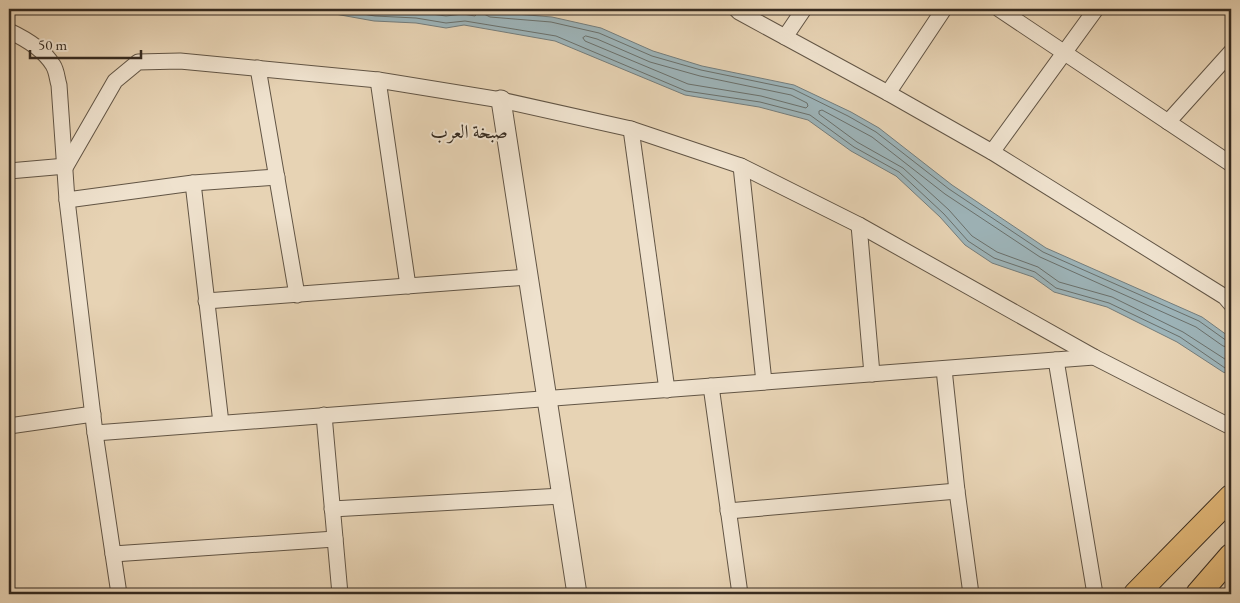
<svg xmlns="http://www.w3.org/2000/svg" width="1240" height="603" font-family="'EB Garamond',Amiri,serif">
<rect width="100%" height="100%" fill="#e7d3b4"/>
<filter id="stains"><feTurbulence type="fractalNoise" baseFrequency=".004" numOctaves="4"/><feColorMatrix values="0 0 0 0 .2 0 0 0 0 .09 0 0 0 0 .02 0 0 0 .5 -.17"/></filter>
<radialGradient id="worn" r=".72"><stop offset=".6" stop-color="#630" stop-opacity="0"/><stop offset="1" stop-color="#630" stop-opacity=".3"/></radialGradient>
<path fill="#9db4b9" stroke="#747d7c" d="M 234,9 L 480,9 L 492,12 L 552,17 L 601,28 L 653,51 L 702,66 L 794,85 L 851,112 L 879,128 L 952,185 L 1046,248 L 1202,317 L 1231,338 L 1231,375 L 1223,372 L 1177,342 L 1107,307 L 1054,292 L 1033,277 L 992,263 L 965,245 L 940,217 L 896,176 L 851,151 L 808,120 L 759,107 L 685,95 L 555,41 L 464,25 L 446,28 L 416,23 L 374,21 L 307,9 Z"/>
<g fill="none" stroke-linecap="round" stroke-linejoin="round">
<g stroke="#6a706c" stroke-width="1">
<path d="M 333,9 L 375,16 L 416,18 L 446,23 L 465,21 L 556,36 L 686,91 L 760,102 L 810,115 L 854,147 L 899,172 L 944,214 L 968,241 L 994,258 L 1035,272 L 1056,288 L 1109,303 L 1180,337 L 1225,368 L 1231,370"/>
<path d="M 369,9 L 417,12 L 446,16 L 463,14 L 475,16 L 477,14 L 476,9"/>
<path d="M 483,9 L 484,14 L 490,17 L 551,22 L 599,33 L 652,56 L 701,70 L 793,89 L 848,116 L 876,132 L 949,189 L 1043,252 L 1199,321 L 1227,341 L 1231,341"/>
<path d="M 586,36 L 597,39 L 650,62 L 700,76 L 791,95 L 807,103 L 808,106 L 806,108 L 761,96 L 688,84 L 585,41 L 583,38 Z"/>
<path d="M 1231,348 L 1223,346 L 1196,327 L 1040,257 L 945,194 L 872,137 L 822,110 L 819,111 L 819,114 L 857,142 L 903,168 L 949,210 L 972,236 L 997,252 L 1038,267 L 1059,282 L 1112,297 L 1183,332 L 1231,363"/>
</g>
<g stroke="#625545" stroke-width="17">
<g id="minor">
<path d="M 736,9 L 739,12 L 888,93 L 992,152 L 1225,297 L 1231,304"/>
<path d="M 999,9 L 1231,164"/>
<path d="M 9,31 C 24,38 44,50 53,65 C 57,71 57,79 59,85 L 67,200 L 95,433 L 119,594"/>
<path d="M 785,37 L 804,9"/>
<path d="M 258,68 L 297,295"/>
<path d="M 378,80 L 408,286"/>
<path d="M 888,93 L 944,9"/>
<path d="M 1168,122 L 1231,52"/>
<path d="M 631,129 L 667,390"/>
<path d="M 992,152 L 1096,9"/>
<path d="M 741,166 L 764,382"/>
<path d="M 9,171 L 66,166 L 115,81 L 138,62 L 180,61 L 378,80 L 501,100 L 631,129 L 741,166 L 859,225 L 1094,357 L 1231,427"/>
<path d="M 193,183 L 221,423"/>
<path d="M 67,200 L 193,183 L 277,177"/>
<path d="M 859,225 L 872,374"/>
<path d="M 206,301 L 528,277"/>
<path d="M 1056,360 L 1095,594"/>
<path d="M 944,369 L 957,491 L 971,594"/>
<path d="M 711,386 L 740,594"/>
<path d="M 324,415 L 340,594"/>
<path d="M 9,426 L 93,414"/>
<path d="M 95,433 L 1094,357"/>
<path d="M 332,509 L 562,496"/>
<path d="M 728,511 L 957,491"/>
<path d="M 113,554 L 335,539"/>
</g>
</g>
<g stroke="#625545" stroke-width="21">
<path id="tertiary" d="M 501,100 L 577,594"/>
</g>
<g stroke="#362b20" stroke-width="26">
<g id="primary">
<path d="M 1136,594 L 1231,497"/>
<path d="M 1198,594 L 1231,556"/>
</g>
</g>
<use href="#minor" stroke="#efe2ce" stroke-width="15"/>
<use href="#tertiary" stroke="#efe2ce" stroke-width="19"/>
<use href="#primary" stroke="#e4ba7a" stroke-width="24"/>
</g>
<g text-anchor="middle" stroke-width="4" stroke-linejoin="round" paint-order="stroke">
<g font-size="19" fill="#362b20" stroke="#efe2ce">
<text x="469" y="138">صبخة العرب</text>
</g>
</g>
<rect width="1240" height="603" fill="none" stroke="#e7d3b4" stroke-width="30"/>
<rect x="10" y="10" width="1220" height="583" fill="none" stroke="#362b20" stroke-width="2.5"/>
<rect x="15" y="15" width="1210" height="573" fill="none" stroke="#362b20"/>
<path d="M30 50v8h111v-8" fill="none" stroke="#362b20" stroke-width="2.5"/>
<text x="38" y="50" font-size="15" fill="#362b20" stroke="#efe2ce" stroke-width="4" paint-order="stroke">50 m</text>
<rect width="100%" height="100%" filter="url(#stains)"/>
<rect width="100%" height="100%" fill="url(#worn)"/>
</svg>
